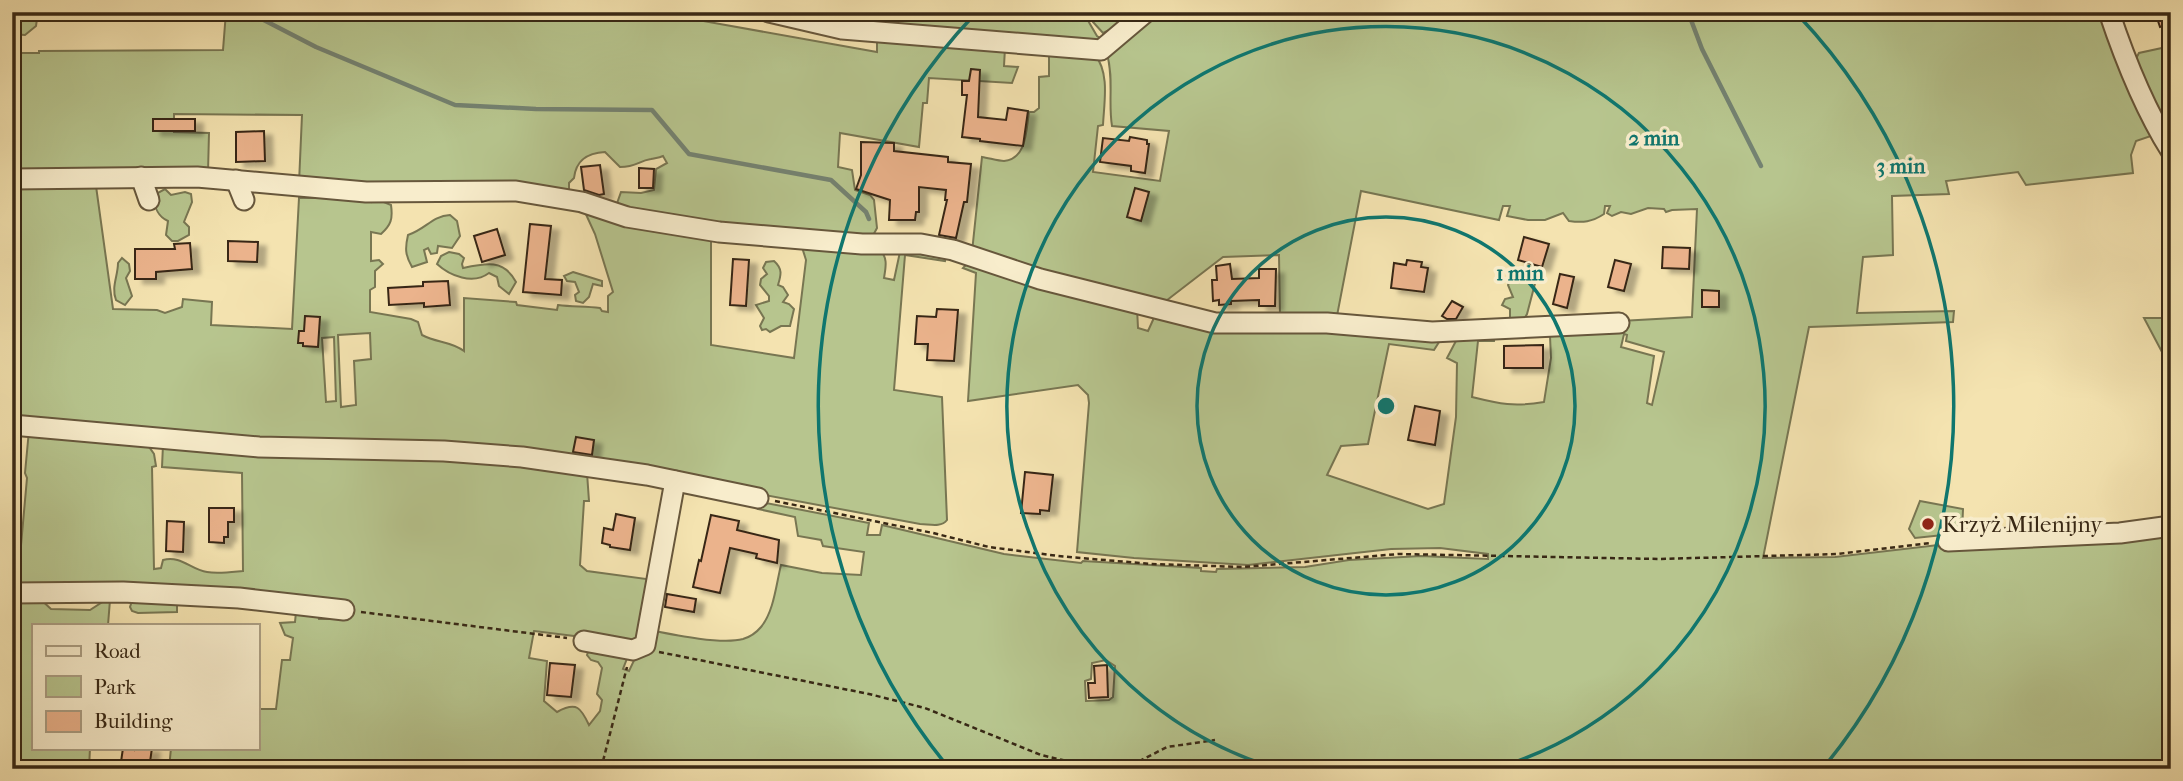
<svg xmlns="http://www.w3.org/2000/svg" width="2183" height="781" font-family="'IM FELL French Canon',serif">
<defs>
<filter id="shadow"><feDropShadow dx="8" dy="4.5" stdDeviation="2" flood-color="#0004"/></filter>
</defs>
<rect width="100%" height="100%" fill="#f4e3b0"/>
<filter id="stains"><feTurbulence type="fractalNoise" baseFrequency=".00286" numOctaves="4"/><feColorMatrix values="0 0 0 0 .2 0 0 0 0 .09 0 0 0 0 .02 0 0 0 .5 -.17"/></filter>
<radialGradient id="worn" r=".72"><stop offset=".6" stop-color="#630" stop-opacity="0"/><stop offset="1" stop-color="#630" stop-opacity=".3"/></radialGradient>
<g fill="#b7c58e" stroke="#787652" stroke-width="2" fill-rule="evenodd">
<path d="M 19,12 L 38,12 L 36,26 L 25,35 L 12,34 L 12,21 L 20,15 Z"/>
<path d="M 226,12 L 704,12 L 703,21 L 877,52 L 877,38 L 736,12 L 749,12 L 864,33 L 1005,48 L 1004,66 L 1018,67 L 1012,83 L 929,78 L 927,103 L 923,103 L 919,147 L 840,133 L 838,167 L 852,170 L 855,190 L 870,195 L 874,200 L 877,228 L 870,241 L 823,239 L 615,209 L 621,192 L 641,193 L 654,190 L 656,169 L 667,163 L 663,156 C 659,158 655,158 651,159 C 638,161 637,167 620,167 L 605,152 C 587,153 576,160 574,178 L 569,183 L 569,189 L 565,194 L 299,183 L 302,115 L 174,114 L 174,132 L 209,133 L 208,173 L 12,175 L 12,53 L 39,53 L 39,51 L 223,50 Z"/>
<path d="M 784,12 L 1083,12 L 1097,36 L 1103,40 L 1101,44 L 904,31 Z"/>
<path d="M 1094,12 L 1130,12 L 1129,16 L 1120,25 L 1103,33 L 1093,22 L 1092,15 Z"/>
<path d="M 1151,12 L 2101,12 L 2154,135 L 2136,141 L 2131,155 L 2133,173 L 2026,185 L 2018,172 L 1946,181 L 1949,194 L 1892,196 L 1893,255 L 1863,257 L 1857,313 L 1954,311 L 1953,322 L 1809,327 L 1763,558 L 1835,557 L 1947,544 L 2171,530 L 2171,769 L 169,769 L 171,748 L 257,748 L 257,709 L 276,709 L 282,660 L 290,660 L 293,638 L 285,635 L 280,623 L 295,622 L 296,612 L 317,611 L 319,619 L 344,619 L 347,612 L 12,587 L 12,573 L 16,578 L 18,579 L 27,478 L 25,473 L 29,430 L 147,444 L 154,454 L 156,466 L 152,467 L 154,569 L 161,568 L 163,560 C 181,555 191,570 207,572 C 218,574 232,572 243,571 L 242,473 L 162,467 L 163,445 L 447,454 L 587,473 L 589,501 L 584,501 L 580,565 L 587,571 L 654,580 L 645,629 C 670,634 720,645 743,639 C 750,637 756,633 761,627 C 774,611 776,585 781,565 L 822,573 L 861,575 L 864,552 L 823,546 L 821,540 L 798,536 L 795,517 L 758,509 L 761,502 L 869,523 L 867,535 L 880,535 L 882,525 L 1004,554 L 1081,563 L 1083,561 L 1201,568 L 1201,571 L 1216,572 L 1217,569 L 1305,567 L 1349,560 L 1421,556 L 1488,559 L 1488,554 L 1440,548 L 1391,549 L 1248,565 L 1134,558 L 1077,552 L 1089,403 L 1088,395 L 1078,385 L 968,401 L 976,273 L 963,268 L 966,265 L 976,262 L 1137,308 L 1138,328 L 1148,331 L 1153,320 L 1153,311 L 1437,336 L 1439,342 L 1434,350 L 1389,344 L 1368,444 L 1341,446 L 1327,475 L 1428,509 L 1444,504 L 1456,417 L 1457,363 L 1447,358 L 1457,339 L 1495,333 L 1494,341 L 1478,341 L 1472,397 C 1500,404 1514,407 1544,402 L 1551,358 L 1550,336 L 1540,337 L 1540,331 L 1620,321 L 1692,317 L 1697,209 L 1672,210 L 1666,212 L 1664,209 L 1648,208 L 1631,214 L 1621,212 L 1612,216 L 1607,213 L 1610,206 L 1605,206 L 1604,214 C 1592,222 1583,223 1569,221 L 1563,213 L 1545,220 L 1528,220 L 1507,216 L 1510,206 L 1503,206 L 1499,220 L 1361,191 L 1336,321 L 1280,316 L 1279,255 L 1223,257 L 1162,304 L 972,252 L 982,157 C 989,158 998,161 1004,161 C 1027,159 1026,130 1029,112 L 1034,112 L 1039,108 L 1039,77 L 1049,76 L 1049,55 L 1095,55 C 1110,73 1104,103 1103,125 L 1098,126 L 1093,172 L 1160,181 L 1169,131 L 1112,126 C 1108,102 1114,78 1107,54 ZM 1624,334 L 1627,335 L 1626,341 L 1664,352 L 1652,405 L 1647,403 L 1654,356 L 1621,347 ZM 534,631 L 646,645 L 638,652 L 629,671 L 623,669 L 628,656 L 590,646 L 587,655 L 591,660 L 598,662 L 602,668 L 597,694 L 602,700 L 600,711 L 589,725 C 581,708 577,701 557,712 L 544,701 L 547,661 L 529,658 ZM 1106,660 L 1115,666 L 1113,697 L 1109,700 L 1086,701 L 1085,681 L 1091,679 L 1092,663 Z"/>
<path d="M 2171,46 L 2171,137 L 2133,64 L 2139,53 Z"/>
<path d="M 12,181 L 96,186 L 113,309 L 157,310 L 165,313 L 182,307 L 183,299 L 212,302 L 211,325 L 292,329 L 299,198 L 372,198 L 372,202 L 379,200 L 391,205 C 393,219 391,225 381,234 L 371,232 L 371,261 L 379,260 L 383,264 L 375,271 L 375,287 L 370,290 L 370,312 L 411,319 L 418,322 L 422,335 C 437,343 451,341 464,351 L 464,298 L 516,302 L 517,305 L 557,310 L 558,305 C 573,307 585,306 600,308 L 602,311 L 608,312 L 608,296 L 613,292 L 595,234 L 584,210 L 711,236 L 711,345 L 794,358 L 806,260 L 801,244 L 879,248 C 888,258 886,266 884,278 L 894,280 L 901,247 L 946,256 L 945,261 L 905,255 L 894,390 L 942,397 L 947,520 C 941,528 929,524 920,524 L 669,477 L 12,418 ZM 370,333 L 371,359 L 354,361 L 356,405 L 341,407 L 338,335 ZM 334,337 L 336,401 L 326,402 L 322,338 Z"/>
<path d="M 165,189 L 171,195 L 185,192 L 191,194 L 192,202 L 184,222 L 189,227 L 189,235 L 178,241 L 172,241 L 166,235 L 168,221 C 157,216 154,207 154,195 Z"/>
<path d="M 450,215 L 457,221 L 460,236 L 452,248 L 438,246 L 437,253 L 431,254 L 428,248 L 424,250 L 427,262 L 412,267 C 405,255 405,248 408,235 C 426,229 432,216 450,215 Z"/>
<path d="M 449,252 L 459,254 L 464,258 L 462,264 L 463,268 C 486,263 504,259 516,282 L 509,294 L 499,286 L 497,277 L 489,273 C 473,285 450,276 437,264 L 441,256 Z"/>
<path d="M 122,258 L 129,264 L 130,271 L 126,278 L 132,296 L 125,305 L 116,300 C 111,287 118,276 118,263 Z"/>
<path d="M 774,261 C 783,269 781,275 778,285 L 783,287 L 788,295 L 783,302 L 789,304 L 794,309 L 790,326 L 781,326 L 770,332 L 766,329 L 762,330 L 760,326 L 764,318 L 756,305 L 769,301 L 769,296 L 760,285 L 761,279 L 767,274 L 763,268 L 766,262 Z"/>
<path d="M 1522,270 L 1538,272 L 1527,314 L 1523,321 L 1510,320 L 1510,309 L 1502,305 L 1505,299 L 1513,297 L 1508,285 L 1511,278 L 1519,276 Z"/>
<path d="M 573,272 L 602,281 L 602,286 L 593,284 L 589,297 L 583,303 L 576,301 L 575,295 L 579,292 L 575,282 L 567,281 L 564,276 Z"/>
<path d="M 2144,318 L 2171,318 L 2171,369 Z"/>
<path d="M 1920,501 L 1963,509 L 1962,533 L 1915,538 L 1909,529 Z"/>
<path d="M 12,597 L 38,597 L 51,609 L 90,610 L 104,601 L 110,600 L 108,625 L 33,625 L 33,748 L 90,748 L 89,769 L 12,769 Z"/>
<path d="M 132,601 L 177,604 L 177,612 L 138,613 L 132,611 L 130,607 Z"/>
</g>
<g fill="none" stroke-linecap="round" stroke-linejoin="round">
<g stroke="#748271" stroke-width="4.5">
<path d="M 248,12 L 316,47 L 455,105 L 536,109 L 652,110 L 689,154 L 831,180 L 866,212 L 869,219"/>
<path d="M 1688,12 L 1702,49 L 1761,166"/>
</g>
</g>
<g fill="#ebb38c" stroke="#382815" stroke-width="2" filter="url(#shadow)">
<path d="M 2155,12 L 2171,12 L 2171,23 L 2160,27 Z"/>
<path d="M 971,69 L 980,70 L 978,117 L 1006,120 L 1008,108 L 1028,111 L 1023,146 L 980,141 L 980,139 L 962,137 L 967,95 L 962,95 L 962,81 L 969,81 Z"/>
<rect x="153" y="119" width="42" height="12"/>
<path d="M 264,131 L 265,161 L 236,162 L 236,132 Z"/>
<path d="M 1130,137 L 1147,140 L 1147,144 L 1149,144 L 1145,173 L 1131,171 L 1131,166 L 1100,162 L 1103,138 L 1129,141 Z"/>
<path d="M 861,142 L 894,143 L 894,151 L 948,157 L 948,162 L 971,164 L 967,202 L 964,202 L 956,238 L 939,235 L 947,200 L 945,200 L 946,190 L 919,187 L 919,212 L 916,212 L 915,220 L 889,220 L 890,200 L 856,189 L 861,175 Z"/>
<path d="M 600,165 L 604,194 L 599,195 L 584,190 L 581,167 Z"/>
<path d="M 639,168 L 654,169 L 653,188 L 639,188 Z"/>
<path d="M 1135,188 L 1149,192 L 1141,221 L 1127,217 Z"/>
<path d="M 530,224 L 551,226 L 545,279 L 562,280 L 561,295 L 523,292 Z"/>
<path d="M 497,229 L 505,255 L 482,262 L 474,236 Z"/>
<path d="M 1524,237 L 1549,244 L 1542,267 L 1518,260 Z"/>
<path d="M 228,241 L 258,242 L 257,262 L 228,261 Z"/>
<path d="M 190,243 L 192,269 L 156,272 L 156,279 L 135,279 L 135,249 L 175,249 L 174,244 Z"/>
<path d="M 1663,247 L 1690,248 L 1689,269 L 1662,268 Z"/>
<path d="M 733,259 L 749,260 L 746,306 L 730,305 Z"/>
<path d="M 1407,260 L 1422,262 L 1421,267 L 1428,268 L 1424,292 L 1391,288 L 1394,263 L 1406,265 Z"/>
<path d="M 1615,260 L 1631,264 L 1624,291 L 1608,287 Z"/>
<path d="M 1230,264 L 1232,279 L 1259,278 L 1259,269 L 1276,269 L 1275,306 L 1259,306 L 1259,300 L 1231,301 L 1231,304 L 1219,305 L 1219,300 L 1213,301 L 1212,280 L 1217,280 L 1216,266 Z"/>
<path d="M 1560,274 L 1574,277 L 1567,308 L 1553,304 Z"/>
<path d="M 448,281 L 450,305 L 424,307 L 424,303 L 389,305 L 388,288 L 423,286 L 423,282 Z"/>
<path d="M 1702,290 L 1719,291 L 1719,307 L 1702,307 Z"/>
<path d="M 1452,301 L 1463,307 L 1456,319 L 1447,319 L 1442,316 Z"/>
<path d="M 937,309 L 958,310 L 954,361 L 927,360 L 928,344 L 915,344 L 917,316 L 936,317 Z"/>
<path d="M 305,316 L 320,317 L 318,347 L 303,346 L 303,343 L 298,343 L 299,331 L 304,331 Z"/>
<path d="M 1543,345 L 1543,368 L 1504,368 L 1504,346 Z"/>
<path d="M 1415,406 L 1440,411 L 1435,445 L 1408,440 Z"/>
<path d="M 576,437 L 594,440 L 592,455 L 573,452 Z"/>
<path d="M 1025,472 L 1053,475 L 1049,511 L 1040,510 L 1040,514 L 1021,513 Z"/>
<path d="M 209,508 L 234,508 L 234,522 L 228,522 L 228,537 L 224,537 L 224,543 L 209,542 Z"/>
<path d="M 616,514 L 635,518 L 630,550 L 610,547 L 610,545 L 602,543 L 604,528 L 613,530 Z"/>
<path d="M 711,515 L 739,521 L 737,530 L 779,540 L 777,563 L 756,558 L 757,554 L 730,548 L 720,593 L 693,587 L 699,560 L 701,561 Z"/>
<path d="M 167,521 L 184,522 L 183,552 L 166,551 Z"/>
<path d="M 667,594 L 696,599 L 694,612 L 665,607 Z"/>
<path d="M 550,663 L 575,665 L 571,697 L 547,695 Z"/>
<path d="M 1107,665 L 1108,697 L 1089,698 L 1088,683 L 1095,683 L 1094,666 Z"/>
<path d="M 123,748 L 134,750 L 134,748 L 152,748 L 149,769 L 120,769 Z"/>
</g>
<g fill="none" stroke-linecap="round" stroke-linejoin="round">
<g stroke="#67573c" stroke-width="23">
<g id="minor">
<path d="M 769,12 L 842,29 L 1101,50 L 1146,12"/>
<path d="M 2109,12 C 2125,60 2144,108 2171,151"/>
<path d="M 141,177 L 149,200"/>
<path d="M 12,179 L 197,177 L 366,192 L 516,191 L 582,202 L 627,217 L 719,232 L 862,244 L 921,244 L 953,250 L 1040,279 L 1215,323 L 1327,323 L 1432,332 L 1619,323"/>
<path d="M 236,180 L 244,200"/>
<path d="M 12,425 L 259,447 L 444,451 L 522,457 L 647,475 L 758,498"/>
<path d="M 1948,541 L 2120,533 L 2171,526"/>
<path d="M 12,593 L 123,592 L 239,598 L 344,610"/>
<path d="M 584,641 L 633,650 L 645,645 L 675,481"/>
</g>
</g>
<g stroke="#382815" stroke-width="2.5" stroke-dasharray="5 3.5" stroke-linecap="butt">
<path d="M 775,501 L 933,533 L 989,547 L 1058,556 L 1151,564 L 1243,567 L 1399,554 L 1660,559 L 1837,554 L 1930,543"/>
<path d="M 361,612 L 567,638"/>
<path d="M 659,652 L 869,694 L 925,708 L 1041,755 L 1101,769"/>
<path d="M 601,769 L 627,667"/>
<path d="M 1124,769 L 1167,747 L 1215,740"/>
</g>
<use href="#minor" stroke="#f8edcc" stroke-width="19"/>
</g>
<g fill="none" stroke="#0f766e" stroke-width="3.5">
<circle cx="1386" cy="406" r="189"/>
<path d="M1275 768A379 379 0 1 1 1497 768"/>
<path d="M948 767A568 568 0 0 1 974 15M1798 15A568 568 0 0 1 1824 767"/>
</g>
<circle fill="#8f2418" stroke="#f8edcc" stroke-width="2.5" cx="1928" cy="524" r="7"/>
<g text-anchor="middle" stroke-width="7" stroke-linejoin="round" paint-order="stroke">
<g font-size="23" fill="#382815" stroke="#f8edcc" text-anchor="start">
<text x="1942" y="532">Krzyż Milenijny</text>
</g>
</g>
<circle cx="1386" cy="406" r="10" fill="#0f766e" stroke="#f8edcc" stroke-width="3.5"/>
<g font-size="21" text-anchor="middle" font-weight="bold" fill="#0f766e" stroke="#f8edcc" stroke-width="7" stroke-linejoin="round" paint-order="stroke">
<text x="1654" y="145">2 min</text>
<text x="1901" y="173">3 min</text>
<text x="1520" y="280">1 min</text>
</g>
<rect width="2183" height="781" fill="none" stroke="#f4e3b0" stroke-width="42"/>
<rect x="14" y="14" width="2155" height="753" fill="none" stroke="#382815" stroke-width="3.5"/>
<rect x="21" y="21" width="2141" height="739" fill="none" stroke="#382815" stroke-width="2"/>
<rect x="32" y="624" width="228" height="126" fill="#f8edcc" stroke="#ab9e83" stroke-width="2"/>
<rect x="46" y="646" width="35" height="10" fill="#f8edcc" stroke="#ab9e83" stroke-width="2"/>
<text x="94" y="658" font-size="21" fill="#382815">Road</text>
<rect x="46" y="676" width="35" height="21" fill="#b7c58e" stroke="#ab9e83" stroke-width="2"/>
<text x="94" y="694" font-size="21" fill="#382815">Park</text>
<rect x="46" y="711" width="35" height="21" fill="#ebb38c" stroke="#ab9e83" stroke-width="2"/>
<text x="94" y="728" font-size="21" fill="#382815">Building</text>
<rect width="100%" height="100%" filter="url(#stains)"/>
<rect width="100%" height="100%" fill="url(#worn)"/>
</svg>
